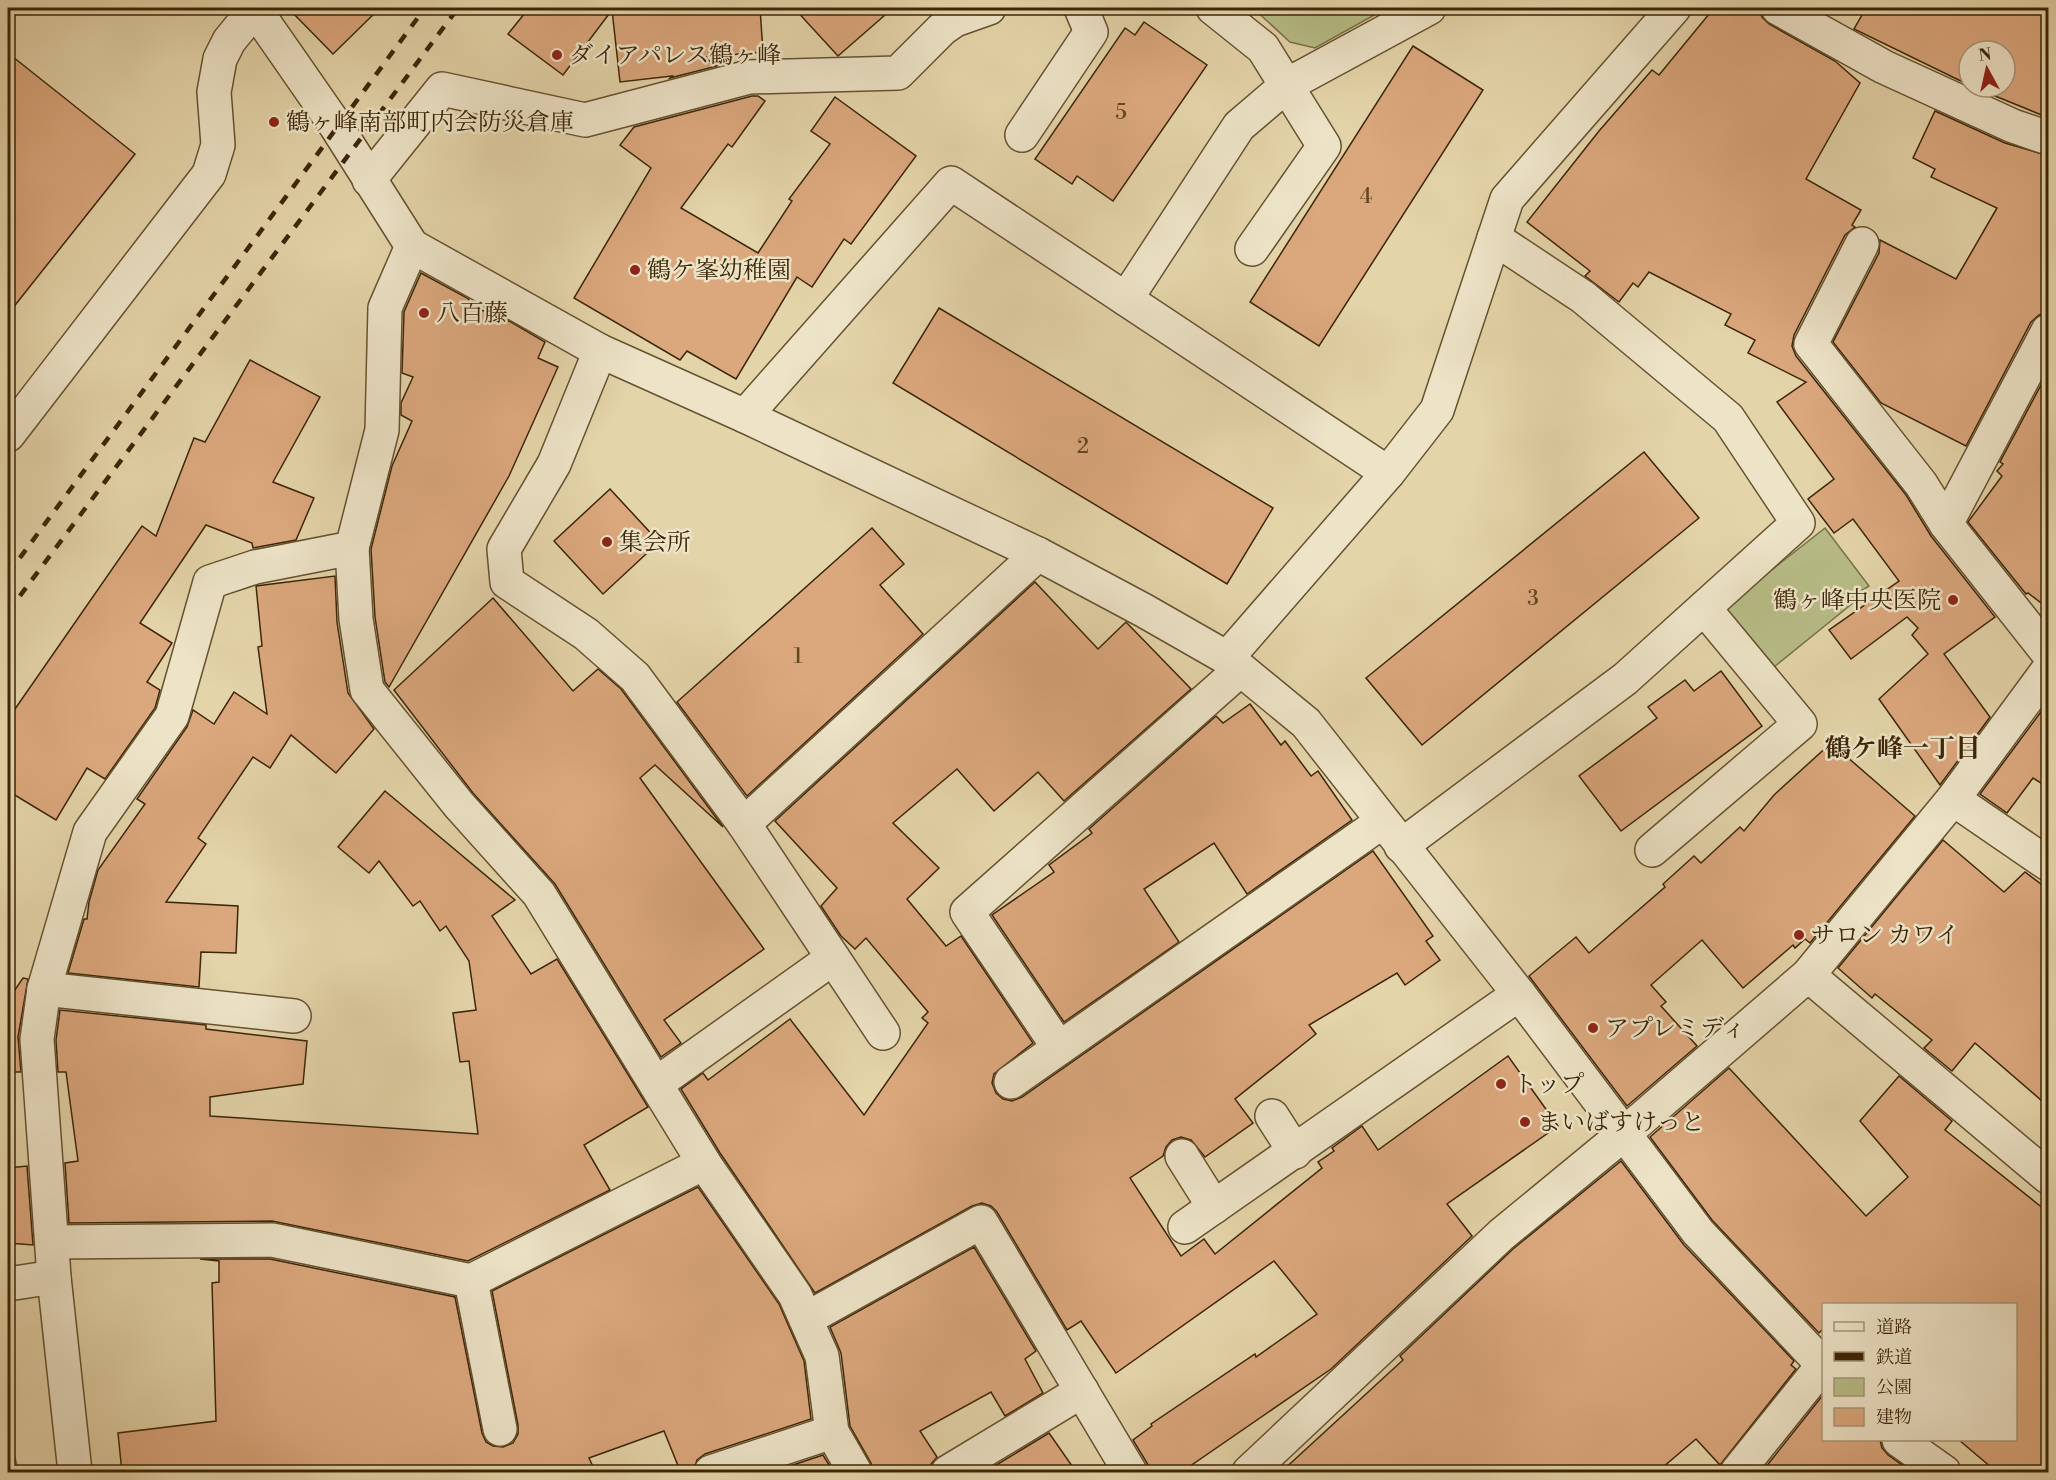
<svg xmlns="http://www.w3.org/2000/svg" width="2056" height="1480" font-family="'Libre Bodoni','Noto Serif JP',serif">
<rect width="100%" height="100%" fill="#e4d4a9"/>
<filter id="stains"><feTurbulence type="fractalNoise" baseFrequency=".00333" numOctaves="4"/><feColorMatrix values="0 0 0 0 .2 0 0 0 0 .09 0 0 0 0 .02 0 0 0 .5 -.17"/></filter>
<radialGradient id="worn" r=".72"><stop offset=".6" stop-color="#630" stop-opacity="0"/><stop offset="1" stop-color="#630" stop-opacity=".3"/></radialGradient>
<g fill="#b7bc86" stroke="#7a7146" stroke-width="1.5">
<path d="M 1253,8 L 1387,8 L 1315,48 L 1290,42 Z"/>
<path d="M 1825,528 L 1869,586 L 1853,596 L 1853,603 L 1774,667 L 1723,608 Z"/>
<path d="M 8,1432 L 19,1472 L 8,1472 Z"/>
</g>
<g fill="#dba77d" stroke="#3c2607" stroke-width="1.5">
<path d="M 288,8 L 380,8 L 333,54 Z"/>
<path d="M 529,8 L 760,8 L 763,52 L 704,57 L 717,66 L 670,78 L 672,76 L 620,82 L 612,10 L 563,75 L 508,34 Z"/>
<path d="M 794,8 L 893,8 L 838,56 Z"/>
<path d="M 1714,8 L 1759,8 L 1762,17 L 1769,24 L 1835,61 L 1860,83 L 1806,179 L 1861,210 L 1852,225 L 1855,227 L 1845,235 L 1794,335 L 1792,346 L 1796,356 L 1906,495 L 1931,536 L 1995,617 L 1944,654 L 1990,717 L 1940,785 L 1879,699 L 1928,654 L 1912,635 L 1918,628 L 1907,617 L 1851,659 L 1829,630 L 1899,581 L 1853,519 L 1834,533 L 1808,499 L 1834,479 L 1777,402 L 1806,382 L 1748,353 L 1755,340 L 1725,325 L 1731,314 L 1649,272 L 1638,287 L 1633,283 L 1619,302 L 1585,276 L 1590,271 L 1527,222 L 1599,131 L 1652,70 L 1659,75 Z"/>
<path d="M 1866,8 L 2049,8 L 2049,118 L 1973,87 L 2005,87 L 2005,51 L 1969,51 L 1969,85 L 1854,29 Z"/>
<path d="M 1144,22 L 1207,65 L 1113,201 L 1077,176 L 1072,184 L 1035,159 L 1125,28 L 1135,35 Z"/>
<path d="M 1413,46 L 1483,90 L 1319,346 L 1250,302 Z"/>
<path d="M 8,53 L 135,154 L 8,314 Z"/>
<path d="M 752,96 L 758,96 L 765,101 L 732,147 L 728,144 L 681,208 L 758,253 L 792,201 L 789,199 L 830,144 L 811,131 L 835,97 L 916,156 L 851,244 L 844,239 L 812,287 L 797,277 L 736,379 L 687,351 L 680,360 L 574,298 L 651,168 L 620,145 L 634,127 Z"/>
<path d="M 1935,111 L 2005,143 L 2049,156 L 2049,312 L 2039,315 L 2031,322 L 1966,446 L 1881,403 L 1833,342 L 1879,253 L 1880,240 L 1956,279 L 1997,208 L 1931,177 L 1935,169 L 1913,158 Z"/>
<path d="M 421,273 L 469,299 L 467,304 L 511,322 L 545,342 L 538,358 L 558,367 L 509,476 L 389,687 L 385,682 L 375,617 L 371,549 L 392,466 L 412,421 L 401,415 L 401,403 L 413,377 L 402,373 L 404,312 Z"/>
<path d="M 939,308 L 1273,508 L 1227,584 L 893,383 Z"/>
<path d="M 250,360 L 320,397 L 273,482 L 314,498 L 296,540 L 253,548 L 252,543 L 206,525 L 140,623 L 172,643 L 147,682 L 160,690 L 155,708 L 105,779 L 87,768 L 56,820 L 8,791 L 8,719 L 142,526 L 156,536 L 194,438 L 205,442 Z"/>
<path d="M 2049,370 L 2049,609 L 2028,593 L 2026,594 L 1968,522 L 2002,476 L 1997,471 L 2003,464 L 2000,462 Z"/>
<path d="M 1644,452 L 1699,518 L 1422,745 L 1366,678 Z"/>
<path d="M 610,489 L 659,542 L 603,594 L 554,541 Z"/>
<path d="M 872,528 L 904,564 L 880,585 L 923,634 L 747,796 L 677,702 Z"/>
<path d="M 335,576 L 337,622 L 348,693 L 374,729 L 336,773 L 291,735 L 270,768 L 253,757 L 198,838 L 206,844 L 166,902 L 238,906 L 236,953 L 201,952 L 199,987 L 68,973 L 84,919 L 87,919 L 89,902 L 98,870 L 145,804 L 137,799 L 187,727 L 193,710 L 214,724 L 234,692 L 267,714 L 258,647 L 262,646 L 256,586 Z"/>
<path d="M 1035,582 L 1098,649 L 1126,622 L 1191,689 L 1064,801 L 1038,772 L 994,811 L 957,769 L 893,823 L 939,868 L 907,899 L 946,946 L 961,936 L 1033,1043 L 994,1074 L 992,1083 L 996,1093 L 1003,1099 L 1012,1101 L 1022,1097 L 1373,851 L 1433,936 L 1426,941 L 1440,960 L 1405,985 L 1397,973 L 1309,1025 L 1316,1034 L 1235,1099 L 1253,1123 L 1205,1157 L 1191,1140 L 1181,1137 L 1172,1140 L 1166,1147 L 1163,1156 L 1130,1178 L 1181,1256 L 1204,1239 L 1215,1254 L 1322,1168 L 1318,1162 L 1334,1151 L 1332,1148 L 1362,1126 L 1378,1150 L 1508,1056 L 1558,1126 L 1447,1204 L 1472,1236 L 1331,1369 L 1180,1473 L 1153,1473 L 1133,1440 L 1152,1426 L 1151,1424 L 1255,1354 L 1256,1357 L 1317,1314 L 1274,1261 L 1116,1373 L 1081,1321 L 1067,1330 L 997,1212 L 991,1206 L 982,1203 L 972,1206 L 815,1293 L 720,1153 L 681,1089 L 703,1073 L 708,1080 L 790,1019 L 864,1115 L 928,1023 L 922,1018 L 928,1012 L 866,938 L 855,949 L 841,936 L 821,906 L 837,888 L 775,821 Z"/>
<path d="M 493,598 L 573,691 L 598,669 L 621,689 L 723,827 L 655,765 L 640,778 L 764,949 L 664,1020 L 681,1043 L 661,1057 L 555,884 L 473,793 L 394,690 Z"/>
<path d="M 1721,671 L 1762,726 L 1621,831 L 1579,776 L 1657,718 L 1648,707 L 1685,680 L 1694,691 Z"/>
<path d="M 2049,701 L 2049,788 L 2033,778 L 2007,813 L 1980,794 Z"/>
<path d="M 1250,704 L 1281,745 L 1285,741 L 1311,776 L 1318,771 L 1352,820 L 1247,894 L 1214,843 L 1144,889 L 1179,942 L 1064,1022 L 992,915 L 1054,872 L 1049,865 L 1092,833 L 1089,829 L 1216,716 L 1223,723 Z"/>
<path d="M 1831,743 L 1915,816 L 1810,943 L 1805,939 L 1795,948 L 1793,945 L 1743,988 L 1702,940 L 1651,985 L 1666,1002 L 1661,1006 L 1697,1046 L 1627,1106 L 1529,976 L 1576,937 L 1589,953 L 1665,887 L 1663,884 L 1694,856 L 1701,863 L 1740,827 L 1744,831 L 1774,795 Z"/>
<path d="M 385,791 L 515,900 L 492,916 L 531,974 L 557,959 L 648,1107 L 584,1145 L 610,1190 L 468,1261 L 272,1221 L 69,1223 L 65,1163 L 78,1161 L 66,1072 L 58,1072 L 56,1040 L 60,1010 L 206,1025 L 206,1029 L 307,1041 L 303,1084 L 210,1097 L 210,1116 L 478,1134 L 469,1061 L 460,1062 L 453,1013 L 476,1010 L 469,961 L 446,926 L 440,931 L 420,901 L 413,906 L 379,861 L 369,873 L 338,847 Z"/>
<path d="M 1943,840 L 2004,892 L 2025,872 L 2049,890 L 2049,1107 L 1975,1043 L 1952,1071 L 1924,1048 L 1932,1040 L 1875,994 L 1872,998 L 1838,968 Z"/>
<path d="M 23,978 L 28,979 L 18,1037 L 21,1072 L 8,1072 L 8,1000 Z"/>
<path d="M 1729,1068 L 1866,1216 L 1908,1177 L 1860,1121 L 1899,1076 L 1952,1121 L 1945,1130 L 2049,1213 L 2049,1459 L 2037,1473 L 1998,1473 L 1959,1440 L 2016,1440 L 2016,1305 L 1824,1305 L 1824,1328 L 1819,1333 L 1712,1220 L 1650,1137 Z"/>
<path d="M 1621,1161 L 1684,1245 L 1794,1361 L 1791,1365 L 1796,1369 L 1720,1465 L 1696,1439 L 1656,1473 L 1280,1473 L 1403,1360 L 1400,1356 L 1513,1249 Z"/>
<path d="M 27,1166 L 33,1245 L 8,1243 L 8,1168 Z"/>
<path d="M 698,1187 L 779,1304 L 804,1361 L 811,1419 L 705,1454 L 697,1460 L 693,1473 L 681,1473 L 664,1431 L 589,1458 L 596,1473 L 122,1473 L 118,1433 L 216,1421 L 212,1283 L 219,1282 L 219,1261 L 200,1259 L 270,1259 L 455,1297 L 482,1433 L 486,1442 L 493,1446 L 503,1447 L 513,1443 L 518,1434 L 518,1425 L 492,1291 Z"/>
<path d="M 974,1247 L 1036,1351 L 1025,1359 L 1043,1393 L 1005,1416 L 991,1392 L 920,1431 L 937,1457 L 931,1464 L 929,1473 L 874,1473 L 871,1463 L 850,1426 L 841,1353 L 830,1327 Z"/>
<path d="M 1823,1395 L 1824,1440 L 1880,1440 L 1882,1448 L 1888,1455 L 1902,1465 L 1896,1473 L 1761,1473 Z"/>
<path d="M 1049,1433 L 1077,1473 L 983,1473 Z"/>
<path d="M 823,1455 L 834,1473 L 769,1473 Z"/>
</g>
<g fill="none" stroke-linecap="round" stroke-linejoin="round">
<g stroke="#665230" stroke-width="36">
<g id="minor">
<path d="M 254,8 L 336,126 L 412,246 L 600,351 L 745,416 L 1038,554 L 1143,610 L 1227,658 L 1306,723 L 1519,994 L 1698,1232 L 1824,1366"/>
<path d="M 1213,8 L 1263,48 L 1324,146 L 1252,249"/>
<path d="M 1778,8 L 1884,67 L 2013,126 L 2048,138"/>
<path d="M 1022,135 L 1091,32 L 1081,8"/>
<path d="M 369,180 L 442,89 L 585,120 L 749,77 L 898,73 L 942,29 L 955,20 L 989,8"/>
<path d="M 1862,244 L 1811,344 L 1921,484 L 1946,524 L 2048,653"/>
<path d="M 1126,299 L 1239,126 L 1287,85 L 1429,8"/>
<path d="M 600,351 L 554,464 L 504,549 L 507,582 L 586,634 L 635,677 L 744,824 L 1038,554"/>
<path d="M 745,416 L 951,183 L 1388,473"/>
<path d="M 8,435 L 209,174 L 218,145 L 214,92 L 220,59 L 229,41 L 255,9"/>
<path d="M 1946,524 L 2048,331"/>
<path d="M 352,548 L 356,619 L 367,690 L 459,805 L 539,894 L 704,1163 L 795,1295 L 822,1356 L 832,1432 L 855,1472"/>
<path d="M 1227,658 L 1388,473 L 1437,410 L 1507,199 L 1674,8"/>
<path d="M 1953,799 L 2048,864"/>
<path d="M 744,824 L 883,1033"/>
<path d="M 1401,846 L 1625,679 L 1798,523 L 1728,418 L 1583,297 L 1494,238"/>
<path d="M 1652,850 L 1800,724 L 1704,608"/>
<path d="M 1808,975 L 2048,1177"/>
<path d="M 44,989 L 294,1016"/>
<path d="M 1059,1048 L 967,912 L 1240,670"/>
<path d="M 1011,1082 L 1382,822"/>
<path d="M 656,1084 L 833,958"/>
<path d="M 1272,1116 L 1295,1152"/>
<path d="M 1182,1156 L 1214,1207"/>
<path d="M 1185,1227 L 1519,994"/>
<path d="M 53,1242 L 272,1240 L 471,1281 L 704,1163"/>
<path d="M 471,1281 L 500,1429"/>
<path d="M 8,1284 L 54,1277"/>
<path d="M 806,1319 L 981,1222 L 1130,1472"/>
<path d="M 1899,1440 L 1944,1472"/>
<path d="M 75,1472 L 54,1277 L 37,1039 L 44,989 L 90,832 L 172,716 L 210,582 L 255,567 L 352,548 L 382,430 L 385,308 L 412,246"/>
<path d="M 711,1472 L 832,1432"/>
<path d="M 948,1472 L 1082,1391"/>
<path d="M 1249,1472 L 1501,1235 L 1625,1133 L 1808,975 L 1953,799 L 2048,670"/>
<path d="M 1737,1472 L 1823,1365"/>
</g>
</g>
<use href="#minor" stroke="#ede3c7" stroke-width="33"/>
<g stroke="#3c2607" stroke-width="4.5" stroke-dasharray="10 10" stroke-linecap="butt">
<path d="M 8,574 L 425,8"/>
<path d="M 8,612 L 458,8"/>
</g>
</g>
<g fill="#8f2418" stroke="#ede3c7" stroke-width="2">
<circle cx="557" cy="55" r="6"/>
<circle cx="274" cy="122" r="6"/>
<circle cx="635" cy="270" r="6"/>
<circle cx="424" cy="313" r="6"/>
<circle cx="607" cy="542" r="6"/>
<circle cx="1953" cy="600" r="6"/>
<circle cx="1799" cy="935" r="6"/>
<circle cx="1593" cy="1028" r="6"/>
<circle cx="1501" cy="1084" r="6"/>
<circle cx="1525" cy="1122" r="6"/>
</g>
<g text-anchor="middle" stroke-width="5" stroke-linejoin="round" paint-order="stroke">
<g font-size="21" fill="#644624">
<text x="1121" y="119">5</text>
<text x="1366" y="203">4</text>
<text x="1083" y="453">2</text>
<text x="1533" y="605">3</text>
<text x="798" y="663">1</text>
</g>
<g font-size="24" fill="#3c2607" stroke="#ede3c7" text-anchor="start">
<text x="569" y="63">ダイアパレス鶴ヶ峰</text>
<text x="286" y="130">鶴ヶ峰南部町内会防災倉庫</text>
<text x="647" y="278">鶴ケ峯幼稚園</text>
<text x="436" y="321">八百藤</text>
<text x="619" y="550">集会所</text>
<text x="1941" y="608" text-anchor="end">鶴ヶ峰中央医院</text>
<text x="1811" y="943">サロン カワイ</text>
<text x="1605" y="1036">アプレミディ</text>
<text x="1513" y="1092">トップ</text>
<text x="1537" y="1130">まいばすけっと</text>
</g>
<g font-size="26" font-weight="bold" fill="#3c2607" stroke="#ede3c7">
<text x="1903" y="757">鶴ケ峰一丁目</text>
</g>
</g>
<rect width="2056" height="1480" fill="none" stroke="#e4d4a9" stroke-width="30"/>
<rect x="9" y="9" width="2038" height="1462" fill="none" stroke="#3c2607" stroke-width="3"/>
<rect x="15" y="15" width="2026" height="1450" fill="none" stroke="#3c2607" stroke-width="1.5"/>
<rect x="1822" y="1303" width="195" height="138" fill="#ede3c7" stroke="#a6977a" stroke-width="1.5"/>
<rect x="1834" y="1322" width="30" height="9" fill="#ede3c7" stroke="#a6977a" stroke-width="1.5"/>
<text x="1876" y="1333" font-size="18" fill="#3c2607">道路</text>
<rect x="1834" y="1352" width="30" height="9" fill="#3c2607" stroke="#a6977a" stroke-width="1.5"/>
<text x="1876" y="1363" font-size="18" fill="#3c2607">鉄道</text>
<rect x="1834" y="1378" width="30" height="18" fill="#b7bc86" stroke="#a6977a" stroke-width="1.5"/>
<text x="1876" y="1393" font-size="18" fill="#3c2607">公園</text>
<rect x="1834" y="1408" width="30" height="18" fill="#dba77d" stroke="#a6977a" stroke-width="1.5"/>
<text x="1876" y="1423" font-size="18" fill="#3c2607">建物</text>
<g transform="translate(1987 69) rotate(352)"><circle r="28" fill="#ede3c7" stroke="#a6977a" stroke-width="1.5"/>
<path d="M0-4.5L10 22L0 15L-10 22Z" fill="#8f2418"/>
<text y="-9" font-size="16" font-weight="bold" text-anchor="middle" fill="#3c2607">N</text>
</g>
<rect width="100%" height="100%" filter="url(#stains)"/>
<rect width="100%" height="100%" fill="url(#worn)"/>
</svg>
